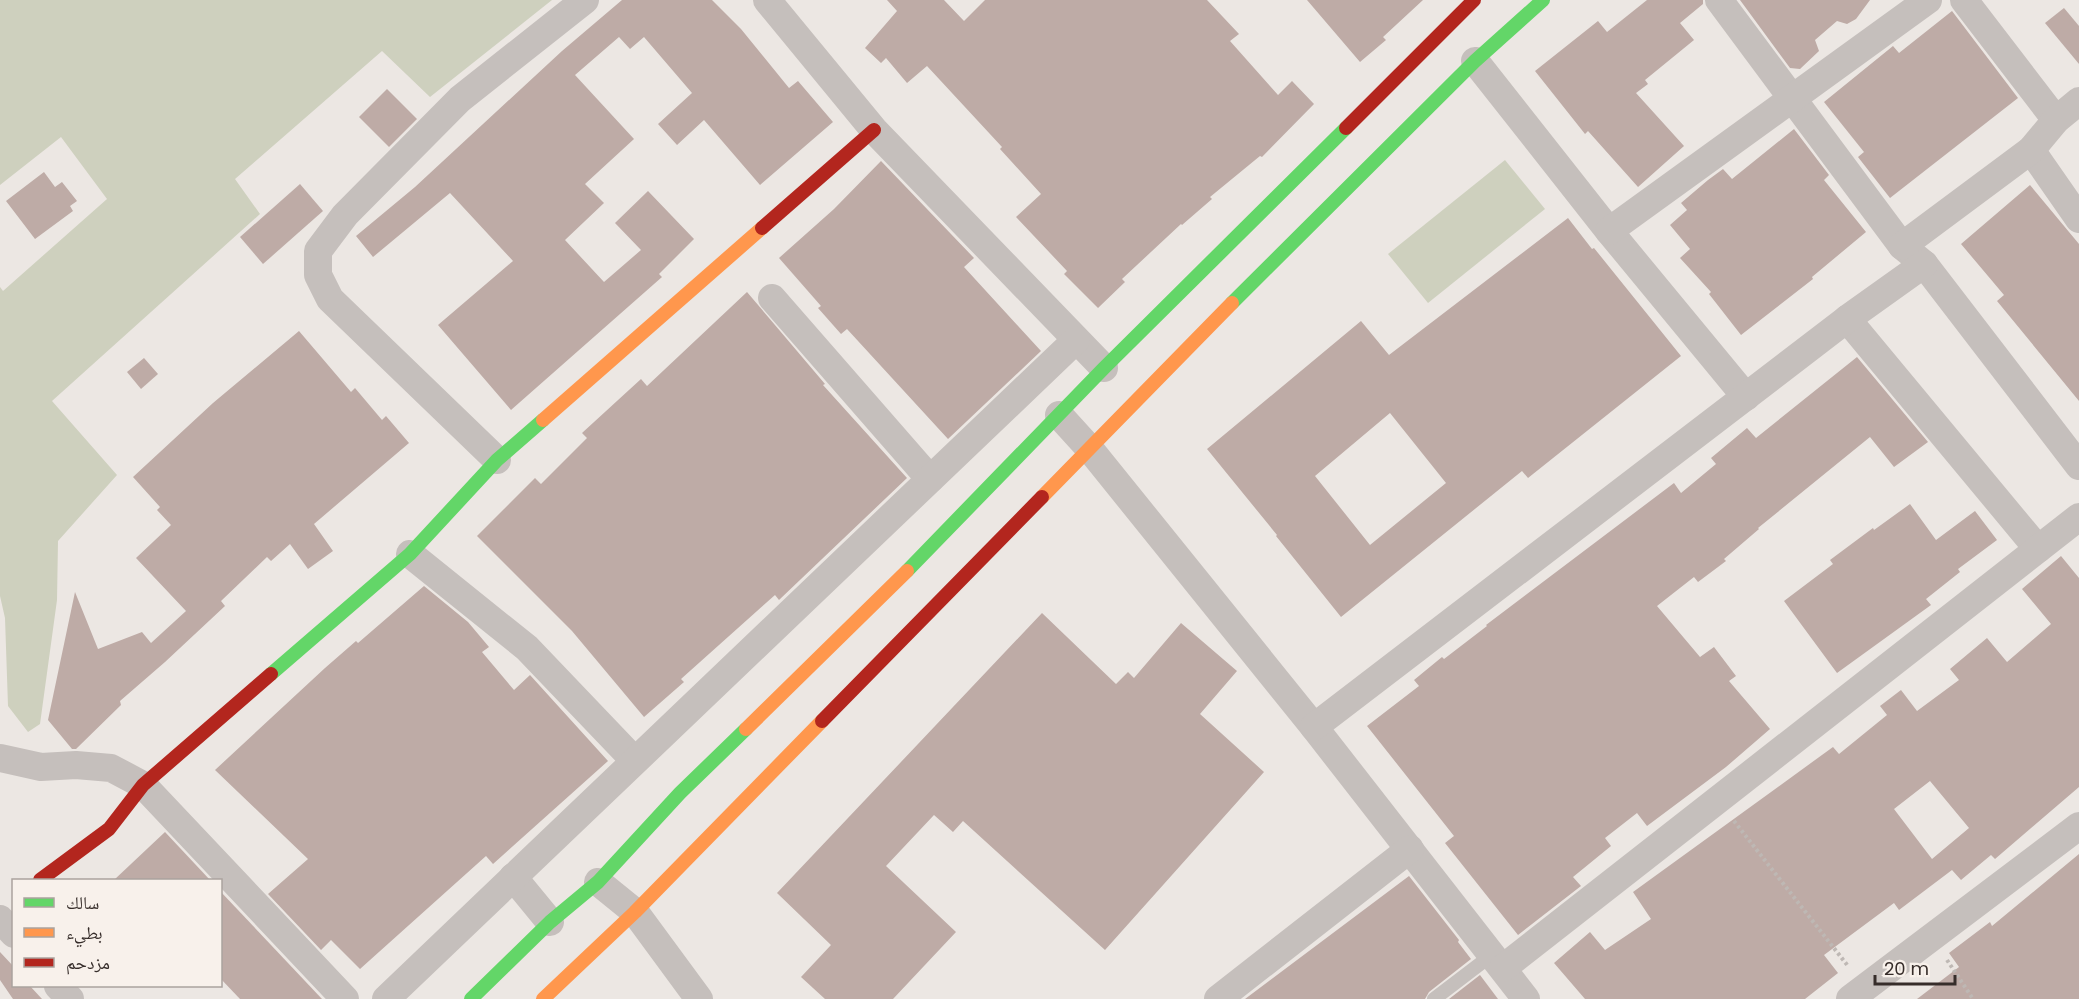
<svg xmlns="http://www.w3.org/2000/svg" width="2079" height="999" font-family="Poppins,'Noto Naskh Arabic',sans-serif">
<rect width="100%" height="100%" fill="#ece7e3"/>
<g fill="#ced0be">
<path d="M 0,0 L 552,0 L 430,97 L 382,51 L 235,179 L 260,214 L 52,401 L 117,475 L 58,541 L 57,600 L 40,724 L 28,732 L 8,706 L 5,618 L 0,596 L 0,287 L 3,291 L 107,199 L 61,137 L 0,185 Z"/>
<path d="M 1505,160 L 1545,209 L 1428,303 L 1388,254 Z"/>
</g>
<g fill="#beaba6" fill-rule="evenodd">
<path d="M 622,0 L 712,0 L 741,29 L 789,88 L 798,81 L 833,122 L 760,185 L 704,120 L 677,145 L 658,124 L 692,93 L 644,37 L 630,49 L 619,37 L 575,75 L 634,139 L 585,184 L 604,203 L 565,240 L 604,282 L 641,250 L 615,223 L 648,191 L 694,239 L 659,274 L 662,277 L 511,410 L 438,325 L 513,261 L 450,193 L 373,257 L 356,236 L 415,187 L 562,51 Z"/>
<path d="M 887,0 L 944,0 L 964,21 L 985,0 L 1207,0 L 1239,34 L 1230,41 L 1278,95 L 1292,81 L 1314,104 L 1262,157 L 1260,156 L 1210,197 L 1212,199 L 1182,225 L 1181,224 L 1122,279 L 1125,282 L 1098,308 L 1064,274 L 1067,271 L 1016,217 L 1041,194 L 1000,149 L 1002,147 L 927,66 L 907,83 L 886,58 L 881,63 L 865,48 L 897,11 Z"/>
<path d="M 1307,0 L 1423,0 L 1383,37 L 1386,40 L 1360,62 Z"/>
<path d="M 1647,0 L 1703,0 L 1703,4 L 1680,23 L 1694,40 L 1645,80 L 1648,84 L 1636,93 L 1684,146 L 1638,187 L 1588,131 L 1585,134 L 1535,71 L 1598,21 L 1607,32 Z"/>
<path d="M 1740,0 L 1870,0 L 1856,19 L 1847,24 L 1837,21 L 1815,40 L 1819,51 L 1800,69 L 1790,68 Z"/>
<path d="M 2064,8 L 2079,26 L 2079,64 L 2045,23 Z"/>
<path d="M 1952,11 L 2018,98 L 1890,198 L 1858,157 L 1864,152 L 1824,102 L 1893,46 L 1899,53 Z"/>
<path d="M 387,89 L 417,119 L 389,147 L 359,117 Z"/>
<path d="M 1794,129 L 1829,175 L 1824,180 L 1866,232 L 1812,277 L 1813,279 L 1741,335 L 1709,294 L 1711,292 L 1680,258 L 1690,249 L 1670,225 L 1687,210 L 1681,203 L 1708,180 L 1723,169 L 1732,179 Z"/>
<path d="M 881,161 L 974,258 L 964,267 L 1041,351 L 948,439 L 847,329 L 841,334 L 818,308 L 821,306 L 779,258 L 834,209 Z"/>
<path d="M 44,172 L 55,187 L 62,182 L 77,201 L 70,206 L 73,211 L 35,239 L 6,201 Z"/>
<path d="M 300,184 L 323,211 L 263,264 L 240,237 Z"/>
<path d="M 2030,185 L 2079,244 L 2079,401 L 1997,301 L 2004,295 L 1961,244 Z"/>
<path d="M 1568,218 L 1592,249 L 1594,248 L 1681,356 L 1528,478 L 1522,471 L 1341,617 L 1276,536 L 1277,535 L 1207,449 L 1361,321 L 1389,355 ZM 1390,413 L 1446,483 L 1370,545 L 1315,476 Z"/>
<path d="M 747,292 L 825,384 L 823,385 L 907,478 L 779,600 L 775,595 L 681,679 L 684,682 L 644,717 L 572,631 L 477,536 L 535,478 L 541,484 L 587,438 L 582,433 L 641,379 L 647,386 Z"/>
<path d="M 299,331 L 351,392 L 355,388 L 382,420 L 386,416 L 409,443 L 314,524 L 333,551 L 308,569 L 290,544 L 271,561 L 267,557 L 221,601 L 225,606 L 165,662 L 120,701 L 121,705 L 76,749 L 72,749 L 48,720 L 75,592 L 98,649 L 142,632 L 151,643 L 186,611 L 136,558 L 171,525 L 157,510 L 160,507 L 133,477 L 213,403 Z"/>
<path d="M 1857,357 L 1928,442 L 1894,467 L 1870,437 L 1758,528 L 1759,529 L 1724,559 L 1726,561 L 1698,582 L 1694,577 L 1657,606 L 1700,657 L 1714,647 L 1736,676 L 1729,681 L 1770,729 L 1726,767 L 1647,826 L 1637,813 L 1605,838 L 1611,846 L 1573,877 L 1581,886 L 1518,935 L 1445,843 L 1454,836 L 1367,726 L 1419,686 L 1414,680 L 1442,657 L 1444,659 L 1487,626 L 1486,625 L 1674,483 L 1681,493 L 1716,464 L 1711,458 L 1747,428 L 1756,438 Z"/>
<path d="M 144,358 L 158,374 L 141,389 L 127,372 Z"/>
<path d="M 1910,504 L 1936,540 L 1975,511 L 1997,540 L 1958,569 L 1960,572 L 1926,599 L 1931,605 L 1837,673 L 1784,601 L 1833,564 L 1830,560 L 1873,528 L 1874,530 Z"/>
<path d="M 2061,556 L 2079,578 L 2079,787 L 1995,859 L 1991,855 L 1961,880 L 1952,870 L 1899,910 L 1894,903 L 1824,955 L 1838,973 L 1805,999 L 1585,999 L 1554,963 L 1590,932 L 1605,950 L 1651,919 L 1633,892 L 1833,747 L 1839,754 L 1887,715 L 1880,706 L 1901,690 L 1917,711 L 1959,680 L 1950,669 L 1987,638 L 2007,662 L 2051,624 L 2022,589 ZM 1930,781 L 1969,828 L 1932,859 L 1894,809 Z"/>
<path d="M 424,586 L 468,622 L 489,647 L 482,652 L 514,690 L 530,675 L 608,761 L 493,864 L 486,856 L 360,969 L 331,940 L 321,950 L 268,894 L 308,859 L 215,770 L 325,668 L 356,641 L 358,643 Z"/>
<path d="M 1042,613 L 1116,684 L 1128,672 L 1134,678 L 1181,623 L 1237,671 L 1200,714 L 1264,772 L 1105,950 L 963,821 L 953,832 L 934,815 L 886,866 L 956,932 L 893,999 L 825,999 L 801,977 L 831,945 L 777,893 Z"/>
<path d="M 165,832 L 210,880 L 114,880 Z"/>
<path d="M 2079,854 L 2079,999 L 1917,999 L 1959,967 L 1949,953 L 1990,922 L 1992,926 Z"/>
<path d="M 1409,876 L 1459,940 L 1458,942 L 1471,959 L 1429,992 L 1425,999 L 1245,999 Z"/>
<path d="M 220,891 L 322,999 L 240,999 L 220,978 Z"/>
<path d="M 0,952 L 14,967 L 14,986 L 30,986 L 42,999 L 13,999 L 0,980 Z"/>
<path d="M 1480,975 L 1498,999 L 1449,999 Z"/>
</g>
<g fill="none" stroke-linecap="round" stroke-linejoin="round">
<g stroke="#beb8b4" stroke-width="4" stroke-dasharray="3 3" stroke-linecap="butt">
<path d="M 1734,821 L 1848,966"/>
<path d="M 1947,960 L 1973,999"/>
</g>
<path stroke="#c5bfbc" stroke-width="14" d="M 1434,999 L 1493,954"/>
<g stroke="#c5bfbc" stroke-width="28">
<path d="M 767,0 L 874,130 L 1104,368"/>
<path d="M 1719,0 L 1902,246 L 1924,264 L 2079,466"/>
<path d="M 1964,0 L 2056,120"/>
<path d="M 1475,61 L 1609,231 L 1746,397"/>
<path d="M 2031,150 L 2079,219"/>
<path d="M 1609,231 L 1928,0"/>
<path d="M 1902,246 L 2031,150 L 2056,120 L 2079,101"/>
<path d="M 772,298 L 930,479"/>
<path d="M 1847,319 L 2038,549"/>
<path d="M 1059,415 L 1089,448 L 1314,727 L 1526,999"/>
<path d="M 497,460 L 330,299 L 318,275 L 318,251 L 345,215 L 460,99 L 585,0"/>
<path d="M 410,554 L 527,648 L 634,760"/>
<path d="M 1314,727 L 1847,319 L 1924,264"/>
<path d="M 0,758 L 41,767 L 76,765 L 111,768 L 143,785 L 345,999"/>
<path d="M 513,877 L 550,922"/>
<path d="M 598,882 L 635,912 L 699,999"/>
<path d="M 0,919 L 14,934"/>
<path d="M 1503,968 L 2079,517"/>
<path d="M 58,986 L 70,999"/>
<path d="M 386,999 L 1076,340"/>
<path d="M 1218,999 L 1410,849"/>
<path d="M 1850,999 L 2079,826"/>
</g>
<g stroke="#63d668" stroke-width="14">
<path d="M 1232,303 L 1475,61 L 1543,0"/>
<path d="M 907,571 L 1104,368 L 1346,128"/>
<path d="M 271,674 L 410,554 L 497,460 L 543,420"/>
<path d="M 471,999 L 550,922 L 598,882 L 680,793 L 746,729"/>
</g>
<g stroke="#ff974d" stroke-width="14">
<path d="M 543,420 L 762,228"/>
<path d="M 1042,497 L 1232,303"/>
<path d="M 746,729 L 907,571"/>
<path d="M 543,999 L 635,912 L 822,721"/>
</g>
<g stroke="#b3261e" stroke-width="14">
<path d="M 1346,128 L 1474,0"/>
<path d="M 762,228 L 874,130"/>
<path d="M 822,721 L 1042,497"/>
<path d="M 40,880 L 109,829 L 143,785 L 271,674"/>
</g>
</g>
<rect x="12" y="879" width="210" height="108" fill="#f8f1eb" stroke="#aaa39e" stroke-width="1.5"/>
<rect x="24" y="898" width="30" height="9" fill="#63d668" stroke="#aaa39e" stroke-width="1.5"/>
<text x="66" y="909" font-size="18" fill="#362d2a">سالك</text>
<rect x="24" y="928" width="30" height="9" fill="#ff974d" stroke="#aaa39e" stroke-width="1.5"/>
<text x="66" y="939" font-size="18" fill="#362d2a">بطيء</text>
<rect x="24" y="958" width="30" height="9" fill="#b3261e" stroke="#aaa39e" stroke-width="1.5"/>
<text x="66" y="969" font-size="18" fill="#362d2a">مزدحم</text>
<path d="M1875 975v9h80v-9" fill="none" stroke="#362d2a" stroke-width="3"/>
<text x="1884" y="975" font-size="18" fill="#362d2a" stroke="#f8f1eb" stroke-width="4.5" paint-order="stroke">20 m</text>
</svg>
